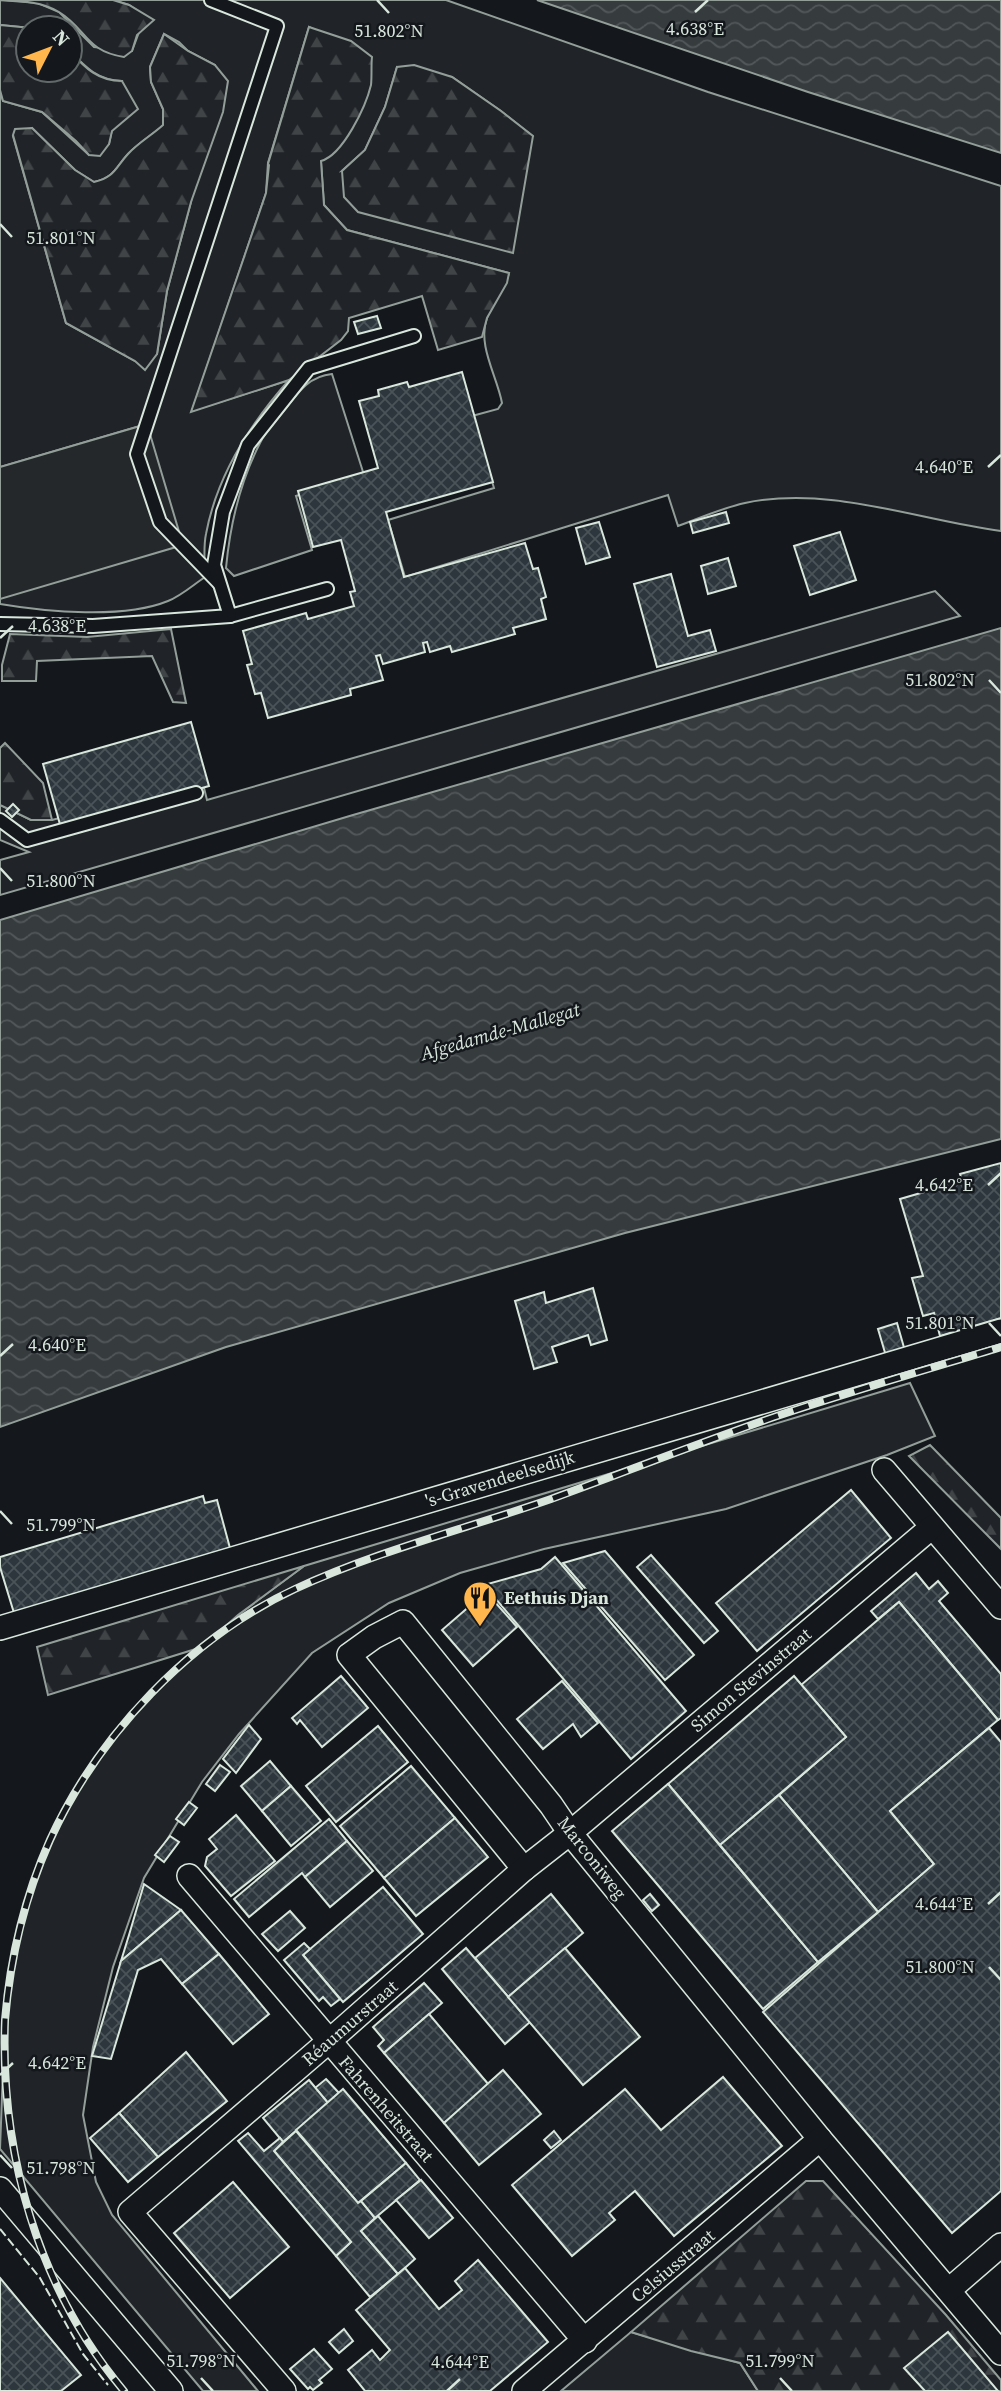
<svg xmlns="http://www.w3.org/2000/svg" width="1001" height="2391" font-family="'Source Serif 4',serif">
<defs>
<pattern id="forest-firs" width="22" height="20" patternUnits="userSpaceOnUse" patternTransform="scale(1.75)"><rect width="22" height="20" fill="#202428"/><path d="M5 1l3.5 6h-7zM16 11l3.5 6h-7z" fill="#404447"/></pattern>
<pattern id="water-waves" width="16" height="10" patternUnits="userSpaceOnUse" patternTransform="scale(1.75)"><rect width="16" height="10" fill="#363b3e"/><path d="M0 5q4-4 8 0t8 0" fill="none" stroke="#525759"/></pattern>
<pattern id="building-cross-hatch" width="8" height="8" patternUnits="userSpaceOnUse" patternTransform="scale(1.75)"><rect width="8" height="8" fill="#2c363c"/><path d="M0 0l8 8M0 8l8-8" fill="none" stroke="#4a5358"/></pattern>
</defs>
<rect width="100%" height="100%" fill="#14181c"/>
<g fill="#202428" stroke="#939e99" stroke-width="2" fill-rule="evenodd">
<path d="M 0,0 L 38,3 L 59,12 L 94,47 L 132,51 L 145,16 L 129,5 L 113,0 L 446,0 L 708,92 L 1001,186 L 1001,531 C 917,520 830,485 745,503 C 722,508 700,518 678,526 L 668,495 L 405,577 L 388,520 L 494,488 L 472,416 L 498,409 L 502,403 C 497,376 477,345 487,318 C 493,302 505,290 509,273 L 347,230 L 324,205 L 321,161 L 322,33 L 309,27 L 268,163 L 266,193 L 192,411 L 289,380 C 250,424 217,475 206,534 C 203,548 205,563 205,577 C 193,585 181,596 168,601 C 124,619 47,612 0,604 L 0,599 L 147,424 L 0,467 L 0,90 L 3,101 L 42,112 L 89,155 L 109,144 L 122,81 C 98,80 86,68 70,51 L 70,28 L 31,28 L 0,25 ZM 164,34 L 179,42 L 188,51 L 215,65 L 191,202 L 167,291 L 157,354 L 135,361 L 66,323 L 13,136 L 32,128 L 75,170 L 94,182 C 115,177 115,168 128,154 C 138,143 152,135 164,125 L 163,109 L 151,82 L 150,67 ZM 397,67 L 452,77 L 501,111 L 532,136 L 342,171 L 365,150 L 385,107 Z"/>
<path d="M 332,374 L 364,475 L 296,496 L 312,550 L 234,576 L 226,568 C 230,525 240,482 260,443 C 266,430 278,419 286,408 C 299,391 310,376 332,374 Z"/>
<path d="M 935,591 L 960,616 L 0,895 L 0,860 L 29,852 L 0,840 L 0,805 L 31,820 L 52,820 L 202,780 L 207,800 Z"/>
<path d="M 910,1383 L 935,1436 L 887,1455 L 726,1509 L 544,1549 L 460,1573 L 389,1603 L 312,1653 L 239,1734 L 202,1782 L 144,1878 L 113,1967 L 93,2047 L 83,2115 L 96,2182 L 112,2215 L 258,2391 L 203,2391 L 0,2149 L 5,2018 L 21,1917 L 48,1842 L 87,1770 L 133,1712 L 238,1615 L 304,1566 Z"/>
<path d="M 631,2332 L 740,2363 L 758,2391 L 561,2391 Z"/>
</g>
<g fill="url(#forest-firs)" stroke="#939e99" stroke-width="2">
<path d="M 0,0 L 113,0 L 129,5 L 154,20 L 137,35 L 132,51 L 124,57 C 85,51 87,29 59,12 C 41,1 19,1 0,0 Z"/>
<path d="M 0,25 L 31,28 L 28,28 L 28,70 L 70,70 L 70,51 C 85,68 98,81 122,81 L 138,109 L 112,131 L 109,144 L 100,156 L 89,155 L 76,141 L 42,112 L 3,101 L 0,90 Z"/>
<path d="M 309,27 L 351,41 L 372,57 C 371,66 372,76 371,85 C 366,106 343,155 321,161 L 324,205 L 347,230 L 509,273 L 507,283 L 487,318 L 482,337 L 438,350 L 422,296 L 349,318 L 348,331 L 341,340 L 289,380 L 191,412 L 266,193 L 269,165 L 268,164 Z"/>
<path d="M 164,34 L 188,51 L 215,65 L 228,81 L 223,112 L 191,202 L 167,291 L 157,354 L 145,370 L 135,361 L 66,323 L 13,135 L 15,129 L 32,128 L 75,170 L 94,182 C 115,177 115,168 128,154 C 138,143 152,135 163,125 L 163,109 L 151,82 L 150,67 Z"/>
<path d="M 414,65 L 452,77 L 501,111 L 533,136 L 513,253 L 358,212 L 344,197 L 342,171 L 365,150 L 385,107 L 397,67 Z"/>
<path d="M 171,629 L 186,703 L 173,702 L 152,656 L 37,661 L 36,681 L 2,681 L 2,665 L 10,634 L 87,637 Z"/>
<path d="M 5,743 L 43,783 L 52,820 L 31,820 L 0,805 L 0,748 Z"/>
<path d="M 930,1445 L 1001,1518 L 1001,1549 L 909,1456 Z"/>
<path d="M 304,1566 L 238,1615 L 202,1647 L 48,1695 L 37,1647 Z"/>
<path d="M 806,2181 L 823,2181 L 946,2315 L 1001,2380 L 1001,2391 L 758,2391 L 740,2363 L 691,2351 L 631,2332 Z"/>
</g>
<path fill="#24282b" stroke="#939e99" stroke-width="2" d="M 147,424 L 183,545 L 0,599 L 0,467 Z"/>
<g fill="url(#water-waves)" stroke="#939e99" stroke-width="2">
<path d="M 537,0 L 1001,0 L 1001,153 L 808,92 Z"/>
<path d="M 1001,628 L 1001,1139 L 625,1233 L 226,1347 L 0,1427 L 0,920 L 353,815 Z"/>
</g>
<g fill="url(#building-cross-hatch)" stroke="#d8e6dc" stroke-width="2">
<path d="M 377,316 L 381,328 L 358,334 L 354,322 Z"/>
<path d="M 462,372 L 493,482 L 386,512 L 404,577 L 525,543 L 533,569 L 538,568 L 546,597 L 541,599 L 546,619 L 513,628 L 515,634 L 452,652 L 450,646 L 430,652 L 427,642 L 423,643 L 425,652 L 383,664 L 380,655 L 376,656 L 383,680 L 350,689 L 351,695 L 268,718 L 261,693 L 255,694 L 247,665 L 252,664 L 243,631 L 306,613 L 308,619 L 354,606 L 350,592 L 355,591 L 341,540 L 313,547 L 298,491 L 378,468 L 359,401 L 379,396 L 378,390 L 407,382 L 409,387 Z"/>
<path d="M 726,512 L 729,523 L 693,533 L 690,522 Z"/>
<path d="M 599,522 L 610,557 L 586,564 L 576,528 Z"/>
<path d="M 840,532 L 856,580 L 810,595 L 794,546 Z"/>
<path d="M 728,558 L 736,586 L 708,594 L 701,566 Z"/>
<path d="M 671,574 L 688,636 L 710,630 L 716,651 L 657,667 L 634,584 Z"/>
<path d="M 191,722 L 209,786 L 61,828 L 43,764 Z"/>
<path d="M 13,804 L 19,810 L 12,817 L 6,811 Z"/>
<path d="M 1001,1163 L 1001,1318 L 940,1336 L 934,1313 L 923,1316 L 912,1278 L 923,1276 L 900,1199 L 962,1181 L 960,1174 Z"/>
<path d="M 593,1288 L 607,1340 L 591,1345 L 588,1335 L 552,1347 L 557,1362 L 534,1369 L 515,1301 L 544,1292 L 546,1303 Z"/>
<path d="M 897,1323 L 905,1351 L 886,1356 L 878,1329 Z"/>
<path d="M 851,1490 L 891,1538 L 757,1651 L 716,1603 Z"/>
<path d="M 203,1496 L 205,1503 L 217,1500 L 230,1548 L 14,1613 L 0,1567 L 0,1557 Z"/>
<path d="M 605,1551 L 694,1655 L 665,1680 L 563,1563 Z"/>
<path d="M 651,1555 L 718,1631 L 704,1643 L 637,1567 Z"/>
<path d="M 555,1557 L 686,1711 L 631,1759 L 484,1585 L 541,1569 Z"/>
<path d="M 916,1573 L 929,1589 L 938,1581 L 948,1593 L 939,1601 L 1001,1674 L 1001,1718 L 998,1720 L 899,1602 L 878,1619 L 871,1611 Z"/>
<path d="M 486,1592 L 517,1627 L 473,1666 L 442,1630 Z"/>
<path d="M 899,1602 L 998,1720 L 890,1811 L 934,1864 L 878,1912 L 779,1795 L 846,1737 L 801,1685 Z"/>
<path d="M 341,1676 L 368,1708 L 322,1747 L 300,1720 L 297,1724 L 292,1718 Z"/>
<path d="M 794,1676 L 846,1737 L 720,1845 L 668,1784 Z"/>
<path d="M 562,1681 L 598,1723 L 581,1737 L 573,1724 L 543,1749 L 517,1719 Z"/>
<path d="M 249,1725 L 261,1739 L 236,1773 L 223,1759 Z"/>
<path d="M 378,1726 L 408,1762 L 336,1822 L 306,1786 Z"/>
<path d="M 989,1728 L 1001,1742 L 1001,2191 L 952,2233 L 763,2012 L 934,1864 L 890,1811 Z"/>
<path d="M 270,1761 L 291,1786 L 262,1811 L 241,1786 Z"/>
<path d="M 220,1765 L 230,1772 L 215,1791 L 206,1784 Z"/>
<path d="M 411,1766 L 455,1818 L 384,1878 L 340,1826 Z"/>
<path d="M 668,1784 L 818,1962 L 763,2009 L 612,1831 Z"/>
<path d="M 291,1786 L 321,1821 L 291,1846 L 262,1811 Z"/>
<path d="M 779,1795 L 878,1912 L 818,1962 L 720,1845 Z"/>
<path d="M 189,1802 L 197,1808 L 184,1825 L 176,1819 Z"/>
<path d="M 236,1815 L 275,1861 L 231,1896 L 205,1866 L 207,1857 L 217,1849 L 209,1839 Z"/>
<path d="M 455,1818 L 488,1857 L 416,1916 L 384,1878 Z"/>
<path d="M 329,1819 L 347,1841 L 305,1877 L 302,1873 L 249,1917 L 234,1899 Z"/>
<path d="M 170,1836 L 179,1842 L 164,1862 L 155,1855 Z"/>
<path d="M 347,1841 L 373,1871 L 330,1907 L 305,1877 Z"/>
<path d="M 144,1884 L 181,1910 L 121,1961 L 129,1935 Z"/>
<path d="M 383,1887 L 423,1934 L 343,2002 L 303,1955 Z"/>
<path d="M 551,1894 L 583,1933 L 508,1997 L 475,1958 Z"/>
<path d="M 650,1894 L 659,1905 L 652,1911 L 643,1900 Z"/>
<path d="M 181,1910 L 219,1954 L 182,1984 L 161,1959 L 138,1970 L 111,2059 L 92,2056 L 121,1961 Z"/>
<path d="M 290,1911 L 305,1928 L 278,1951 L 262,1934 Z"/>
<path d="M 304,1943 L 310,1949 L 303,1955 L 340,1999 L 331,2006 L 323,1997 L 319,2001 L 284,1960 Z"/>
<path d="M 466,1948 L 530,2022 L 505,2044 L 442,1969 Z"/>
<path d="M 565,1948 L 640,2037 L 583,2085 L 508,1997 Z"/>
<path d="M 219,1954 L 269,2014 L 233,2044 L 182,1984 Z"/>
<path d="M 424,1983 L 442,2003 L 384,2053 L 378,2046 L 384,2040 L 373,2027 Z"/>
<path d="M 429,2014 L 489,2085 L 444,2123 L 384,2053 Z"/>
<path d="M 186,2052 L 227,2101 L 158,2157 L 119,2113 Z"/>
<path d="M 503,2070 L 541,2114 L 479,2165 L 444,2123 Z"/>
<path d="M 723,2077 L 782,2146 L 674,2236 L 635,2191 L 609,2213 L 615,2220 L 572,2256 L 512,2185 L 625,2089 L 661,2130 Z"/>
<path d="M 326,2079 L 339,2093 L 328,2103 L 315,2088 Z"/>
<path d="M 309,2080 L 328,2103 L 283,2142 L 263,2118 Z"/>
<path d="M 343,2089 L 406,2163 L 358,2203 L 296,2130 Z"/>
<path d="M 119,2113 L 158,2157 L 128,2182 L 90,2138 Z"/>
<path d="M 296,2131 L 358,2203 L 361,2201 L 375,2218 L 361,2231 L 398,2274 L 370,2297 L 336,2256 L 351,2242 L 274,2151 Z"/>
<path d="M 554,2131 L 561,2140 L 551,2148 L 544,2140 Z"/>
<path d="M 248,2133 L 264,2151 L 280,2138 L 283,2142 L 274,2151 L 351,2242 L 336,2256 L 238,2141 Z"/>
<path d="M 406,2163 L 420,2180 L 375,2218 L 361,2201 Z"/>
<path d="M 421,2180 L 453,2218 L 429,2238 L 396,2200 Z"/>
<path d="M 233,2182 L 289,2247 L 230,2298 L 174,2233 Z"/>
<path d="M 378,2216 L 415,2259 L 398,2274 L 361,2231 Z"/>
<path d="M 478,2260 L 548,2342 L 490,2391 L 365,2391 L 348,2370 L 372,2350 L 380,2360 L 390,2350 L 356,2310 L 405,2268 L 439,2309 L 462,2290 L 455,2281 Z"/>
<path d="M 0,2278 L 81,2375 L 61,2391 L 0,2391 Z"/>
<path d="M 344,2329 L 353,2341 L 339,2353 L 329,2342 Z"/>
<path d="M 948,2332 L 998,2391 L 925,2391 L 904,2368 Z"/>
<path d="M 314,2349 L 332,2369 L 319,2380 L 322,2383 L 313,2390 L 310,2387 L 308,2389 L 290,2369 Z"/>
</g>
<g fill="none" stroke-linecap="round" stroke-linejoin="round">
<g stroke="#d8e6dc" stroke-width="16">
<g id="lane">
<path d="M 211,0 L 277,26 L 137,454 L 160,522 L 219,583"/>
<path d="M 230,616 L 327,589"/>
<path d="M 0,624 L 93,626 L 230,616 L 214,565 L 223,512 L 248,445 L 309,368 L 414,336"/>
<path d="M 0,820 L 27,840 L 196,793"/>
</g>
</g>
<g stroke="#d8e6dc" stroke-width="26">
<g id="street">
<path d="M 884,1470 L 1001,1607"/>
<path d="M 0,1628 L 1001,1331"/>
<path d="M 524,1869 L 349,1655 L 374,1637 L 403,1622 L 551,1805 L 570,1833 L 820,2139 L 1001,2353"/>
<path d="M 189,1876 L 585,2341"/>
<path d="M 0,2189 L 171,2391"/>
<path d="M 949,2290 L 1001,2245"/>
<path d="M 284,2391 L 130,2212 L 328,2042 L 524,1869 L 570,1833 L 932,1527"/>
<path d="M 524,2391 L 820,2139"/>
</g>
</g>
<use href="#lane" stroke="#14181c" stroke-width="12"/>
<use href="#street" stroke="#14181c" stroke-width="23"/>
<g stroke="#d8e6dc" stroke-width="8">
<path id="rail" d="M 124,2391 C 38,2289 0,2153 5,2020 C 10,1959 25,1896 50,1840 C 98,1735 190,1638 295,1589 C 377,1551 465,1529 551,1499 C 625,1472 699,1443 774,1417 C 849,1392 925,1370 1001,1347"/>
</g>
<use href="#rail" stroke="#14181c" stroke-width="5" stroke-dasharray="16" stroke-linecap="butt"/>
<path stroke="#d8e6dc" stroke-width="2" stroke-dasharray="9 3.5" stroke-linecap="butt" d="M 0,2229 L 40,2278 L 83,2354 L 108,2385"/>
</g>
<path fill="none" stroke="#d8e6dc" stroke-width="2.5" d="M 377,0 L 389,13M 695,12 L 708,0M 0,224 L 12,237M 988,467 L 1001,455M 0,638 L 13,626M 989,680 L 1001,693M 0,868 L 12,881M 988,1185 L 1001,1173M 989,1323 L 1001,1336M 0,1356 L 13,1344M 0,1511 L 12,1524M 988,1904 L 1001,1892M 989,1967 L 1001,1980M 0,2075 L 13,2063M 0,2155 L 12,2168M 201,2378 L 213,2391M 780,2378 L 792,2391M 447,2391 L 460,2379"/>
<defs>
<g id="restaurant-pin" transform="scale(1.75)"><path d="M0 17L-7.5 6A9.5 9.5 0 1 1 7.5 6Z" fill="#ffb74d" stroke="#14181c"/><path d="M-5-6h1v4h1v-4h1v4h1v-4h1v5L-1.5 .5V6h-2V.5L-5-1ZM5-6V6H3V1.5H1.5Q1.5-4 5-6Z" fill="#111"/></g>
</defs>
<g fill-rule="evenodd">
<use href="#restaurant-pin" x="480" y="1598"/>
</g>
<g text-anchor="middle" stroke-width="5" stroke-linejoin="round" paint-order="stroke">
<g font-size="18" fill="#d8e6dc" stroke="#14181c">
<text transform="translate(500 1479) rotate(-17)" y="6">'s-Gravendeelsedijk</text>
<text transform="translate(751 1680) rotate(-40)" y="6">Simon Stevinstraat</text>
<text transform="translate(592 1858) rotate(52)" y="6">Marconiweg</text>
<text transform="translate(350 2023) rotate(-41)" y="6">Réaumurstraat</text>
<text transform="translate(386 2109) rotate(49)" y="6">Fahrenheitstraat</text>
<text transform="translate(673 2266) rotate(-40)" y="6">Celsiusstraat</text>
</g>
<g font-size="18" font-weight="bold" fill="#d8e6dc" stroke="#14181c" text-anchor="start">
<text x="504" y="1604">Eethuis Djan</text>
</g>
<g font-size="19" font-style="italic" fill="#d8e6dc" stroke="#14181c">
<text transform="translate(500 1031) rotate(-16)" y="7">Afgedamde-Mallegat</text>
</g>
</g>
<g font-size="18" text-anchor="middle" fill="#d8e6dc" stroke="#14181c" stroke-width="5" stroke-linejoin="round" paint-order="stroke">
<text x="695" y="35">4.638°E</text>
<text x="389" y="37">51.802°N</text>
<text x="61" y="244">51.801°N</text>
<text x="944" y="473">4.640°E</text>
<text x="57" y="632">4.638°E</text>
<text x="940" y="686">51.802°N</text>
<text x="61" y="887">51.800°N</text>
<text x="944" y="1191">4.642°E</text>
<text x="940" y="1329">51.801°N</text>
<text x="57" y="1351">4.640°E</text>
<text x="61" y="1531">51.799°N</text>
<text x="944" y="1910">4.644°E</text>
<text x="940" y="1973">51.800°N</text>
<text x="57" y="2069">4.642°E</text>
<text x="61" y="2174">51.798°N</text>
<text x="201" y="2367">51.798°N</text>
<text x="780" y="2367">51.799°N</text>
<text x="460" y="2368">4.644°E</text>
</g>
<g transform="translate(49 49) rotate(48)"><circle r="33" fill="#14181c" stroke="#626a69" stroke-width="2"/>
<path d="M0-5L12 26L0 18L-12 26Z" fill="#ffb74d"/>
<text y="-10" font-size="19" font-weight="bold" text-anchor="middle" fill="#d8e6dc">N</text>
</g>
</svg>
